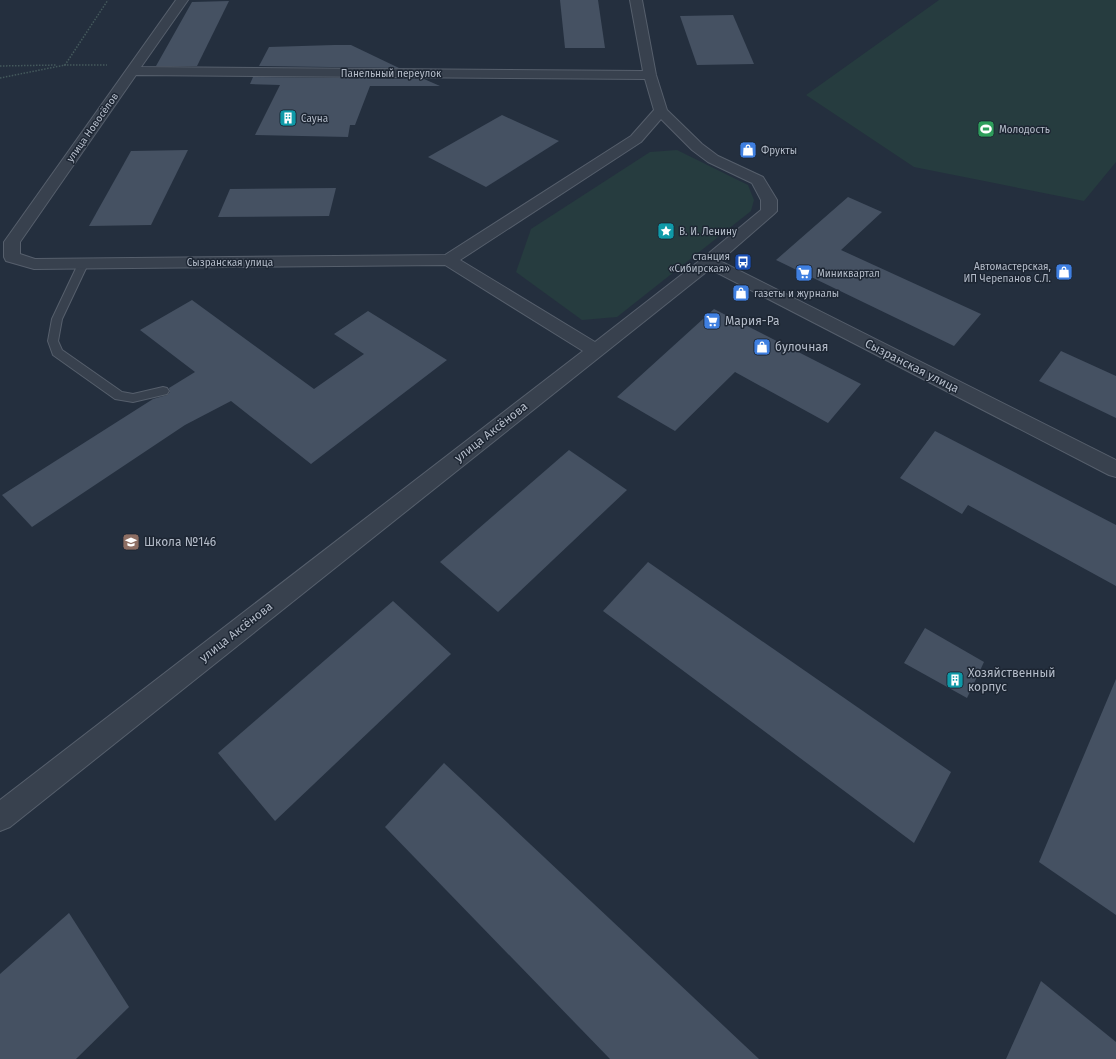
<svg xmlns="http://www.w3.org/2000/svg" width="1116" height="1059" font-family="'Fira Sans',sans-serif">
<rect width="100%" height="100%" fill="#242f3e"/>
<g fill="#263c3f">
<path d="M 939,0 L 1116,0 L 1116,162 L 1084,201 L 914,167 L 806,95 Z"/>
<path d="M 677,150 L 748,185 L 754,200 L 751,211 L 617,317 L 582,320 L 516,272 L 531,229 L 650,152 Z"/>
</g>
<g fill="#455162">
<path d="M 560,0 L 598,0 L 605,48 L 565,48 Z"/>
<path d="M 229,1 L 197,66 L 156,66 L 192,2 Z"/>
<path d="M 733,15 L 754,64 L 697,65 L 680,16 Z"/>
<path d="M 334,45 L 351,45 L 399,68 L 259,66 L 269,47 Z"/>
<path d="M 253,77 L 424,79 L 440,86 L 370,86 L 355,125 L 350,125 L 348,137 L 255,135 L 280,85 L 250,84 Z"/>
<path d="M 502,115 L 559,141 L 486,187 L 428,157 Z"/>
<path d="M 188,150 L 151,225 L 89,226 L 131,151 Z"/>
<path d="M 336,188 L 329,216 L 218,217 L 230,189 Z"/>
<path d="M 848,197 L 882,212 L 841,250 L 981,314 L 954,346 L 776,260 Z"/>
<path d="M 192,300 L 314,389 L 364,354 L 334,334 L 368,311 L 447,360 L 311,464 L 231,401 L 185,425 L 32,527 L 2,495 L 153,399 L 167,395 L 170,392 L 169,388 L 195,372 L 140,330 Z"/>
<path d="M 714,309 L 861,384 L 828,423 L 735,372 L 675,431 L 617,397 Z"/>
<path d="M 1061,351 L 1116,376 L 1116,418 L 1039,381 Z"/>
<path d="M 935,431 L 1116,525 L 1116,586 L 968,505 L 962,514 L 900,478 Z"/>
<path d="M 569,450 L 627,490 L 498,612 L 440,562 Z"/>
<path d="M 648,562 L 951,772 L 914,843 L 603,611 Z"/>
<path d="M 393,601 L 451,654 L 275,821 L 218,753 Z"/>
<path d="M 925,628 L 984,662 L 967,698 L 904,663 Z"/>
<path d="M 1116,679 L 1116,915 L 1039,862 Z"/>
<path d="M 444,763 L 759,1059 L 610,1059 L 385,827 Z"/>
<path d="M 69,913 L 129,1007 L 76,1059 L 0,1059 L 0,974 Z"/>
<path d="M 1041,981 L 1116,1042 L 1116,1059 L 1006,1059 Z"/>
</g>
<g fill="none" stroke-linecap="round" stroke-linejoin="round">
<g stroke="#565f6c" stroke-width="2">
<path id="lane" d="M 83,261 L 88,264 L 62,319 L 58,341 L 62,350 L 122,392 L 133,394 L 163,387 L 167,388 L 169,391 L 167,394 L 133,402 L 115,399 L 53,355 L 48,341 L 52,319 L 78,264 Z"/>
</g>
<g stroke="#565f6c" stroke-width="2">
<path id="street" d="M 176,0 L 188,0 L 141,67 L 643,71 L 630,0 L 642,0 L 656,75 L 667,110 L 702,144 L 718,156 L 763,177 L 777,200 L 777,211 L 774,214 L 720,261 L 1116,460 L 1116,477 L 1109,475 L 710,269 L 10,827 L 0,831 L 0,800 L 583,351 L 445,265 L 34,269 L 6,261 L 4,257 L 4,242 ZM 136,75 L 645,79 L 654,110 L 631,136 L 445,255 L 35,259 L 20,254 L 20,242 ZM 661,119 L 692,150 L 708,162 L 752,183 L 761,200 L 761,210 L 703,258 L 595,342 L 460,260 L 641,142 Z"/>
</g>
<g stroke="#44595c" stroke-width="1.5" stroke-dasharray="1.5 1.5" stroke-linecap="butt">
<path d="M 64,65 L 107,65"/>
<path d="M 0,66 L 57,65"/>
<path d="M 0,78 L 65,65 L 108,0"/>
</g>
<use href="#lane" fill="#38414e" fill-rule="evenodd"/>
<use href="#street" fill="#38414e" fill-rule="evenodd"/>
</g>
<defs>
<g id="building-square" transform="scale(0.9)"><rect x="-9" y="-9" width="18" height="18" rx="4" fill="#0f9aa8" stroke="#1d2633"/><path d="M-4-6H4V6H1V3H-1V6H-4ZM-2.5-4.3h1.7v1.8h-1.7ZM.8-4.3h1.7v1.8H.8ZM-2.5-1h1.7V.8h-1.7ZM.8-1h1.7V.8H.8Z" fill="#fff"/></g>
<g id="stadium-square" transform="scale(0.9)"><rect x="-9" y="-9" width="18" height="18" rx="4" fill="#2e9e5b" stroke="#1d2633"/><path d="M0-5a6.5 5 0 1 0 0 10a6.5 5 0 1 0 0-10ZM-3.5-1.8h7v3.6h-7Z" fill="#fff"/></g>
<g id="shop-square" transform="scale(0.9)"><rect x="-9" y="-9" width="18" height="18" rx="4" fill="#3f7fe0" stroke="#1d2633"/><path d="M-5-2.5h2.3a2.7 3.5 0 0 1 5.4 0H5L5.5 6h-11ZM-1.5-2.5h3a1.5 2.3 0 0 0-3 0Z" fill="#fff"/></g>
<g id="sight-square" transform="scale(0.9)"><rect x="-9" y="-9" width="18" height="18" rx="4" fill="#0f9aa8" stroke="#1d2633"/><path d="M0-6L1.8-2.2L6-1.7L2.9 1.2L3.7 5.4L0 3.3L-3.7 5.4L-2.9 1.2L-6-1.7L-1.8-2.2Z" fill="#fff"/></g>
<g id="bus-square" transform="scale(0.9)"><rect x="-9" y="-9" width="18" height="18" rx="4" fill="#1a4fb4" stroke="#1d2633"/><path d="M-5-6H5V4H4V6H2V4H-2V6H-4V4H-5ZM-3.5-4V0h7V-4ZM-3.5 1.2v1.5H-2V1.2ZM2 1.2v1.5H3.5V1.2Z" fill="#fff"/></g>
<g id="supermarket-square" transform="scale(0.9)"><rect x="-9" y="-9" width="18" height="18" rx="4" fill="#3f7fe0" stroke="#1d2633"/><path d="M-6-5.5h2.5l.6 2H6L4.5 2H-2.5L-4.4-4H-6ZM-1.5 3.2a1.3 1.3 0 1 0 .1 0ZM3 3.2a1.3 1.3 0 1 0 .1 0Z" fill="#fff"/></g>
<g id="school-square" transform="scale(0.9)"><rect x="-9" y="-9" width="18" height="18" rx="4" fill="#8d6e63" stroke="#1d2633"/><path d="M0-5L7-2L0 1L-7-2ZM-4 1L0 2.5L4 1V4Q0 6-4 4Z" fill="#fff"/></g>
</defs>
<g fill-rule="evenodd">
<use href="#building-square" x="288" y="118"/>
<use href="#stadium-square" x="986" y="129"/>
<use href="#shop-square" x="748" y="150"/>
<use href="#sight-square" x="666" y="231"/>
<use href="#bus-square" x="743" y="262"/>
<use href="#shop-square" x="1064" y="272"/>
<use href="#supermarket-square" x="804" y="273"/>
<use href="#shop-square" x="741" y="293"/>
<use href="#supermarket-square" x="712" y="321"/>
<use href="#shop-square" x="762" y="347"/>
<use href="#school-square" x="131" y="542"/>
<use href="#building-square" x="955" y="680"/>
</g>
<g text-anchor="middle" stroke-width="3" stroke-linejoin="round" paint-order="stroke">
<g font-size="10" fill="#b4bcc9" stroke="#1d2633">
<text x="391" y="77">Панельный переулок</text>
<text transform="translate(92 127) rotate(-55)" y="4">улица Новосёлов</text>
<text x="230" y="266">Сызранская улица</text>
</g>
<g font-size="10" fill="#b4bcc9" stroke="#1d2633" text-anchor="start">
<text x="301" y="122">Сауна</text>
<text x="999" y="133">Молодость</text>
<text x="761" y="154">Фрукты</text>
<text x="679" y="235">В. И. Ленину</text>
<text x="730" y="260" text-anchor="end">станция<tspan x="730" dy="12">«Сибирская»</tspan></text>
<text x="1051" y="270" text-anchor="end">Автомастерская,<tspan x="1051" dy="12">ИП Черепанов С.Л.</tspan></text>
<text x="817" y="277">Миниквартал</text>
<text x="754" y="297">газеты и журналы</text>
</g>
<g font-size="12" fill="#b4bcc9" stroke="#1d2633" text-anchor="start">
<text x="725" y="325">Мария-Ра</text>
<text x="775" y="351">булочная</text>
<text x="144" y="546">Школа №146</text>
<text x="968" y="677">Хозяйственный<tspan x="968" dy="14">корпус</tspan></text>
</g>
<g font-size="12" fill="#b4bcc9" stroke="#1d2633">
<text transform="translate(912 366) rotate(27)" y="4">Сызранская улица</text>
<text transform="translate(491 432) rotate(-38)" y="4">улица Аксёнова</text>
<text transform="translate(236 632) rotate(-38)" y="4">улица Аксёнова</text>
</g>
</g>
</svg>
